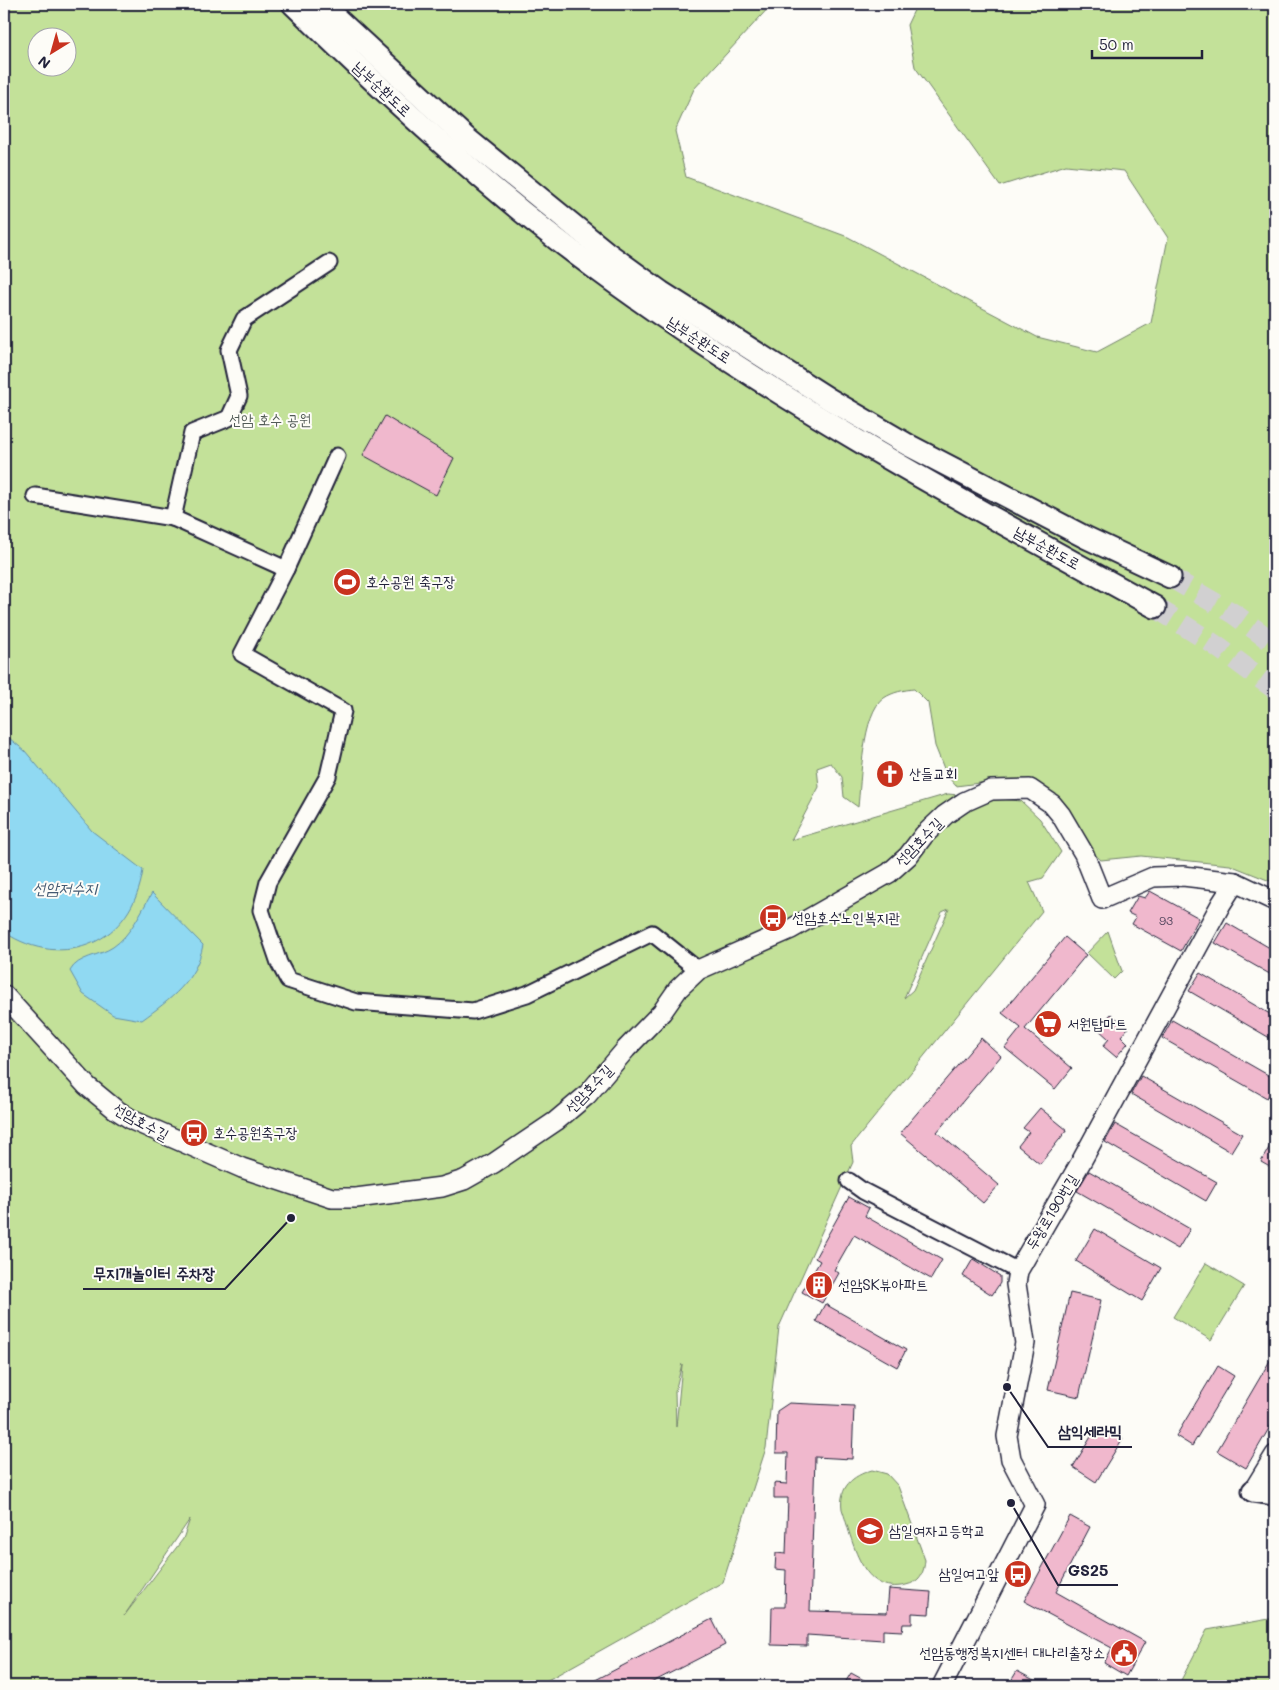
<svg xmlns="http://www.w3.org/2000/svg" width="1279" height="1690" font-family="Mali,'Poor Story',sans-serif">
<rect width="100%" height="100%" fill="#fdfcf7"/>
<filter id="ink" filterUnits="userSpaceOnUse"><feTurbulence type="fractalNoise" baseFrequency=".02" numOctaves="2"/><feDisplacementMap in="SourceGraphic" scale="10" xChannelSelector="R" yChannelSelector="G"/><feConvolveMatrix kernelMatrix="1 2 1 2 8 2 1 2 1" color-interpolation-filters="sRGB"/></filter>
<g filter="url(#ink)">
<g fill="#c3e199" stroke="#72826a" fill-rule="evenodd">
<path d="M 4,4 L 772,4 L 694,89 L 675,131 L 686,177 L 848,237 L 1037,337 L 1097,352 L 1151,323 L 1168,238 L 1124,171 L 1066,165 L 1000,186 L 915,67 L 907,25 L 917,4 L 1275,4 L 1275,883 L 1230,865 L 1141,856 L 1101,860 L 1084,845 L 1056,798 L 987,782 L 956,786 L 947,776 L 935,746 L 928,703 L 914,689 C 904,690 893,692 884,698 C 862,712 861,782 858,807 L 844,797 L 842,777 L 831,763 L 817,768 L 819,787 L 791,840 L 948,794 L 1021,801 L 1040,819 L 1061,852 L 1043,878 L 1029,882 L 1042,911 L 851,1146 L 853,1162 L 779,1327 L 766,1448 L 723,1582 L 537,1686 L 4,1686 ZM 38,38 L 68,38 L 68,68 L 38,68 ZM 949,909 L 913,990 L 904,998 L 942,912 ZM 682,1364 L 682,1365 L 676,1427 L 675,1392 ZM 190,1519 L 183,1539 L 124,1616 Z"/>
<path d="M 1108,931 L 1122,971 L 1114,979 L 1087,953 Z"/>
<path d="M 1206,1263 L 1244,1286 L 1211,1340 L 1173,1317 Z"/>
<path d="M 872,1470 L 887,1474 L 898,1486 L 925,1560 C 924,1573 920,1582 906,1585 C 861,1596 853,1541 842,1509 C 839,1487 852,1476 872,1470 Z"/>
<path d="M 1275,1618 L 1275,1686 L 1178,1686 L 1207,1630 Z"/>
</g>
<g fill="#90d9f2" stroke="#6490a9">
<path d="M 4,734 L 25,751 L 92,831 L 143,870 C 133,942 64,972 4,932 Z"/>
<path d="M 152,893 L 203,945 C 196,981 171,999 142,1020 L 113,1015 L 83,994 L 70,971 C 78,956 100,956 113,947 C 131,935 141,911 152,893 Z"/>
</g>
<g fill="#f0b8cd" stroke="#22223b">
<path d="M 385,416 L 454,458 L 436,495 L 363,455 Z"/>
<path d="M 1150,891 L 1199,918 L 1181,951 L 1132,924 L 1136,917 L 1128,913 L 1138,896 L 1145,898 Z"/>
<path d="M 1227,923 L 1275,951 L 1275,977 L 1215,943 Z"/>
<path d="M 1065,937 L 1086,955 L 1025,1029 L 1072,1068 L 1055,1089 L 1005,1048 L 1021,1028 L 1002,1013 Z"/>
<path d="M 1200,973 L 1275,1017 L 1275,1041 L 1189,991 Z"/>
<path d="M 1111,1014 L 1128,1028 L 1121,1036 L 1128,1043 L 1116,1057 L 1103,1046 L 1109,1039 L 1098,1029 Z"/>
<path d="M 1172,1020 L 1275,1079 L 1275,1084 L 1267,1098 L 1162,1038 Z"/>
<path d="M 981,1038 L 1001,1056 L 937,1132 L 999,1185 L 983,1203 L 900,1133 Z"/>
<path d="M 1141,1076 L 1242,1134 L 1231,1152 L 1131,1094 Z"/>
<path d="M 1040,1108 L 1067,1130 L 1040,1164 L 1018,1146 L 1029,1132 L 1023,1128 Z"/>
<path d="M 1115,1124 L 1217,1182 L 1206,1201 L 1105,1142 Z"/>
<path d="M 1275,1137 L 1275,1170 L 1261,1162 Z"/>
<path d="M 1089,1171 L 1190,1229 L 1178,1249 L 1077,1191 Z"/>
<path d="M 849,1197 L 869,1208 L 865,1216 L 942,1260 L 931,1279 L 854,1235 L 834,1270 L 839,1273 L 822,1303 L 802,1292 L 820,1261 L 815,1258 Z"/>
<path d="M 1095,1229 L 1161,1268 L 1142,1301 L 1076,1261 Z"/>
<path d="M 973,1259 L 1000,1276 L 1000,1283 L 992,1295 L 963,1276 Z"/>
<path d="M 1070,1293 L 1101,1300 L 1079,1397 L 1048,1390 Z"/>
<path d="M 825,1304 L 906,1350 L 897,1367 L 816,1321 Z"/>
<path d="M 1275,1352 L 1275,1418 L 1246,1468 L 1217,1451 Z"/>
<path d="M 1218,1366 L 1234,1376 L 1192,1446 L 1176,1436 Z"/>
<path d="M 789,1403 L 854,1406 L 852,1459 L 815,1457 L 810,1611 L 887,1613 L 889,1589 L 931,1592 L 929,1614 L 912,1613 L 912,1624 L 903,1624 L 902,1631 L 883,1630 L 883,1640 L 807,1635 L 807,1646 L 771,1645 L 772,1607 L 785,1607 L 786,1570 L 775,1569 L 776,1553 L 786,1554 L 788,1498 L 774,1498 L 774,1483 L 787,1484 L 788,1453 L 776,1453 L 777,1411 Z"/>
<path d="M 1108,1428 L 1123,1438 L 1096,1482 L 1073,1467 L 1095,1430 Z"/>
<path d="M 1070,1516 L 1090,1527 L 1056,1592 L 1145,1642 L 1126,1676 L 1104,1663 L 1112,1648 L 1024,1601 Z"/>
<path d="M 712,1619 L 725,1645 L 645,1686 L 584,1686 Z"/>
<path d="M 1017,1671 L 1045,1686 L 1008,1686 Z"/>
<path d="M 851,1673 L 875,1686 L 843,1686 Z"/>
</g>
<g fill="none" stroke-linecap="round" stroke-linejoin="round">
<g stroke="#d1d0d1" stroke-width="21" stroke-dasharray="21 11" stroke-linecap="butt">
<path d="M 1170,577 L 1234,614 L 1275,644"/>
<path d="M 1155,607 L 1215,645 L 1275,689"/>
</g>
<g stroke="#22223b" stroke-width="19">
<g id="minor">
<path d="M 337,456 L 286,569 L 242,654 L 343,711 L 328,776 L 268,882 L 261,910 L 279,963 L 288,980 L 356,1002 L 473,1011 L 527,994 L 652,933 L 698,970"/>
<path d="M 35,496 L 173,518 L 192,433 L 229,418 L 239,396 L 229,350 L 244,319 L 329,263"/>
<path d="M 173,518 L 286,569"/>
<path d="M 849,1181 L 863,1191 L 1018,1271"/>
</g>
</g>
<g stroke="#22223b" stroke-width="22">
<g id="tertiary">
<path d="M 1235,882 L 1275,901"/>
<path d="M 4,995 L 87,1086 L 115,1109 L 134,1121 L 242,1168 L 332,1198 L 356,1198 L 442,1187 L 464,1180 L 494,1163 L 556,1121 L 587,1095 L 626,1049 L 662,1012 L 678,989 L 698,970 L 791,929 L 889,873 L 908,856 L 924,835 L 945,815 L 964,802 L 991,790 L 1030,789 L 1052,804 L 1061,815 L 1084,854 L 1102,899 L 1153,877 L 1183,876 L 1235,882 L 1221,904 L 1081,1162 L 1018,1271 L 1016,1284 L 1025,1343 L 1007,1436 L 1011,1459 L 1035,1505 L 942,1686"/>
<path d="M 1253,1491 L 1275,1455"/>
</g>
</g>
<g stroke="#22223b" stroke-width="25">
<g id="secondary">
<path d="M 293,4 C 389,97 488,190 596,269 C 771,398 964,503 1155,607"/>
<path d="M 321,4 L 466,138 L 606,252 L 661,292 L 829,399 L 908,445 L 1085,537 L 1170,577"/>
<path d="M 1253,1491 L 1275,1494"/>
</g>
</g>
<use href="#minor" stroke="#fdfcf7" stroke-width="15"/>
<use href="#tertiary" stroke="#fdfcf7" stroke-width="19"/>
<use href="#secondary" stroke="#fdfcf7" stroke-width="21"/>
</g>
</g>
<defs>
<g id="stadium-disc" transform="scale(1.4375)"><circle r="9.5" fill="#c8321e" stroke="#fdfcf7"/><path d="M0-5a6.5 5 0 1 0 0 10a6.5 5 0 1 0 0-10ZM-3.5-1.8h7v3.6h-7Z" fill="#fff"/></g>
<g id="church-disc" transform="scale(1.4375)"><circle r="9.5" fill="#c8321e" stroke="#fdfcf7"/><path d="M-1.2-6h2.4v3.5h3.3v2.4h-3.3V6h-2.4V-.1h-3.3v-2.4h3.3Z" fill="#fff"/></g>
<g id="bus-disc" transform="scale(1.4375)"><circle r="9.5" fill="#c8321e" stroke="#fdfcf7"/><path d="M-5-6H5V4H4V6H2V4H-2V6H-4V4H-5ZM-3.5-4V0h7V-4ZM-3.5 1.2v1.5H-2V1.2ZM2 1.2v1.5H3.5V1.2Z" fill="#fff"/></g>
<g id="supermarket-disc" transform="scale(1.4375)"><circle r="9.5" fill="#c8321e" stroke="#fdfcf7"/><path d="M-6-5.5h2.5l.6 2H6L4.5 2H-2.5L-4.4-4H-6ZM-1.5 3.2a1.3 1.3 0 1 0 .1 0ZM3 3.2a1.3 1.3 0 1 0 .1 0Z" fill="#fff"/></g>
<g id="building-disc" transform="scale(1.4375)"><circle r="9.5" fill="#c8321e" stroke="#fdfcf7"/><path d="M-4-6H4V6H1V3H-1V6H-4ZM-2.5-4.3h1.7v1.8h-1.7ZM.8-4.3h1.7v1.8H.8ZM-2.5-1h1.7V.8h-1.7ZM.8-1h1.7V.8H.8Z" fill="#fff"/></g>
<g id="school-disc" transform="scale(1.4375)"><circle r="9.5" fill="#c8321e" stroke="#fdfcf7"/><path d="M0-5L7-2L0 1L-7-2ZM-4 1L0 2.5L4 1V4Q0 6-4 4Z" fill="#fff"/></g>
<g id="civic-disc" transform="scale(1.4375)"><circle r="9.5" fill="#c8321e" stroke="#fdfcf7"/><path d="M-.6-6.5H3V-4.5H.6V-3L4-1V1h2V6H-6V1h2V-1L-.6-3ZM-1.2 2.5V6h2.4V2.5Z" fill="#fff"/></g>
</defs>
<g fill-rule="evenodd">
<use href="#stadium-disc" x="347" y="582"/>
<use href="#church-disc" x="890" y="774"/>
<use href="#bus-disc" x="773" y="918"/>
<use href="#supermarket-disc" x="1048" y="1024"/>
<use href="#bus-disc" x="194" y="1133"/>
<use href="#building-disc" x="819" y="1285"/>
<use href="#school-disc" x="870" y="1531"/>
<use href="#bus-disc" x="1018" y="1574"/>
<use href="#civic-disc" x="1124" y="1653"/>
</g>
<g text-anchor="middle" stroke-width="4" stroke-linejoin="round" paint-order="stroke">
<g font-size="12" fill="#564860">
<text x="1166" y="925">93</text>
</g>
<g font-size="15" fill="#22223b" stroke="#fdfcf7">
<text transform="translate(382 89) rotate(43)" y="5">남부순환도로</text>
<text transform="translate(699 340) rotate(33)" y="5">남부순환도로</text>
<text transform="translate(1047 548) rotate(29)" y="5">남부순환도로</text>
<text transform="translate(919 842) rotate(-46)" y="5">선암호수길</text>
<text transform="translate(589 1089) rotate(-46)" y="5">선암호수길</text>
<text transform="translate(141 1122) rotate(29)" y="5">선암호수길</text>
<text transform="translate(1052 1212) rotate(-59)" y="5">두왕로190번길</text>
</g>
<g font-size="15" fill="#525b57" stroke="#fdfcf7">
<text x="270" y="425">선암 호수 공원</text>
</g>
<g font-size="15" fill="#22223b" stroke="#fdfcf7" text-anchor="start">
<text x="366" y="587">호수공원 축구장</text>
<text x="909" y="779">산들교회</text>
<text x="792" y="923">선암호수노인복지관</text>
<text x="1067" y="1029">서원탑마트</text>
<text x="213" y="1138">호수공원축구장</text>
<text x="838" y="1290">선암SK뷰아파트</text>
<text x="889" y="1536">삼일여자고등학교</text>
<text x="999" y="1579" text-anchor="end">삼일여고앞</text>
<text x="1105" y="1658" text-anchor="end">선암동행정복지센터 대나리출장소</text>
</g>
<g font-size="16" font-style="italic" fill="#435972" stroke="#fdfcf7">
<text x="65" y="894">선암저수지</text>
</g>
</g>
<path fill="none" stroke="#22223b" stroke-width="2" d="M291 1218L225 1289H83M1007 1387L1048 1447H1132M1011 1503L1058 1585H1118"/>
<g fill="#22223b" stroke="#fdfcf7" stroke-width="2">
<circle cx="291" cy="1218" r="5"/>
<circle cx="1007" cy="1387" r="5"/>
<circle cx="1011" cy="1503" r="5"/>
</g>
<g font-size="16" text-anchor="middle" font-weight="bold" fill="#22223b" stroke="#fdfcf7" stroke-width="4" stroke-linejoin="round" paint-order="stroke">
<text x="154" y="1279">무지개놀이터 주차장</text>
<text x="1090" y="1437">삼익세라믹</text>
<text x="1088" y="1576">GS25</text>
</g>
<rect width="1279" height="1690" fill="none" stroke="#fdfcf7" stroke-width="20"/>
<rect x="10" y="10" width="1259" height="1670" fill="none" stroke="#22223b" stroke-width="2" filter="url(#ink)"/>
<g transform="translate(52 52) rotate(217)"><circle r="24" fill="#fdfcf7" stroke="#a5a5ac"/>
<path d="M0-4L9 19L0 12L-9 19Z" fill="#c8321e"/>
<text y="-8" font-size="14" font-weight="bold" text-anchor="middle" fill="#22223b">N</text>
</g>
<path d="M1092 50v8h110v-8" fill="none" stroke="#22223b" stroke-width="2.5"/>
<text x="1099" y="50" font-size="15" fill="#22223b" stroke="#fdfcf7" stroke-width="4" paint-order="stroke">50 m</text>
</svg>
